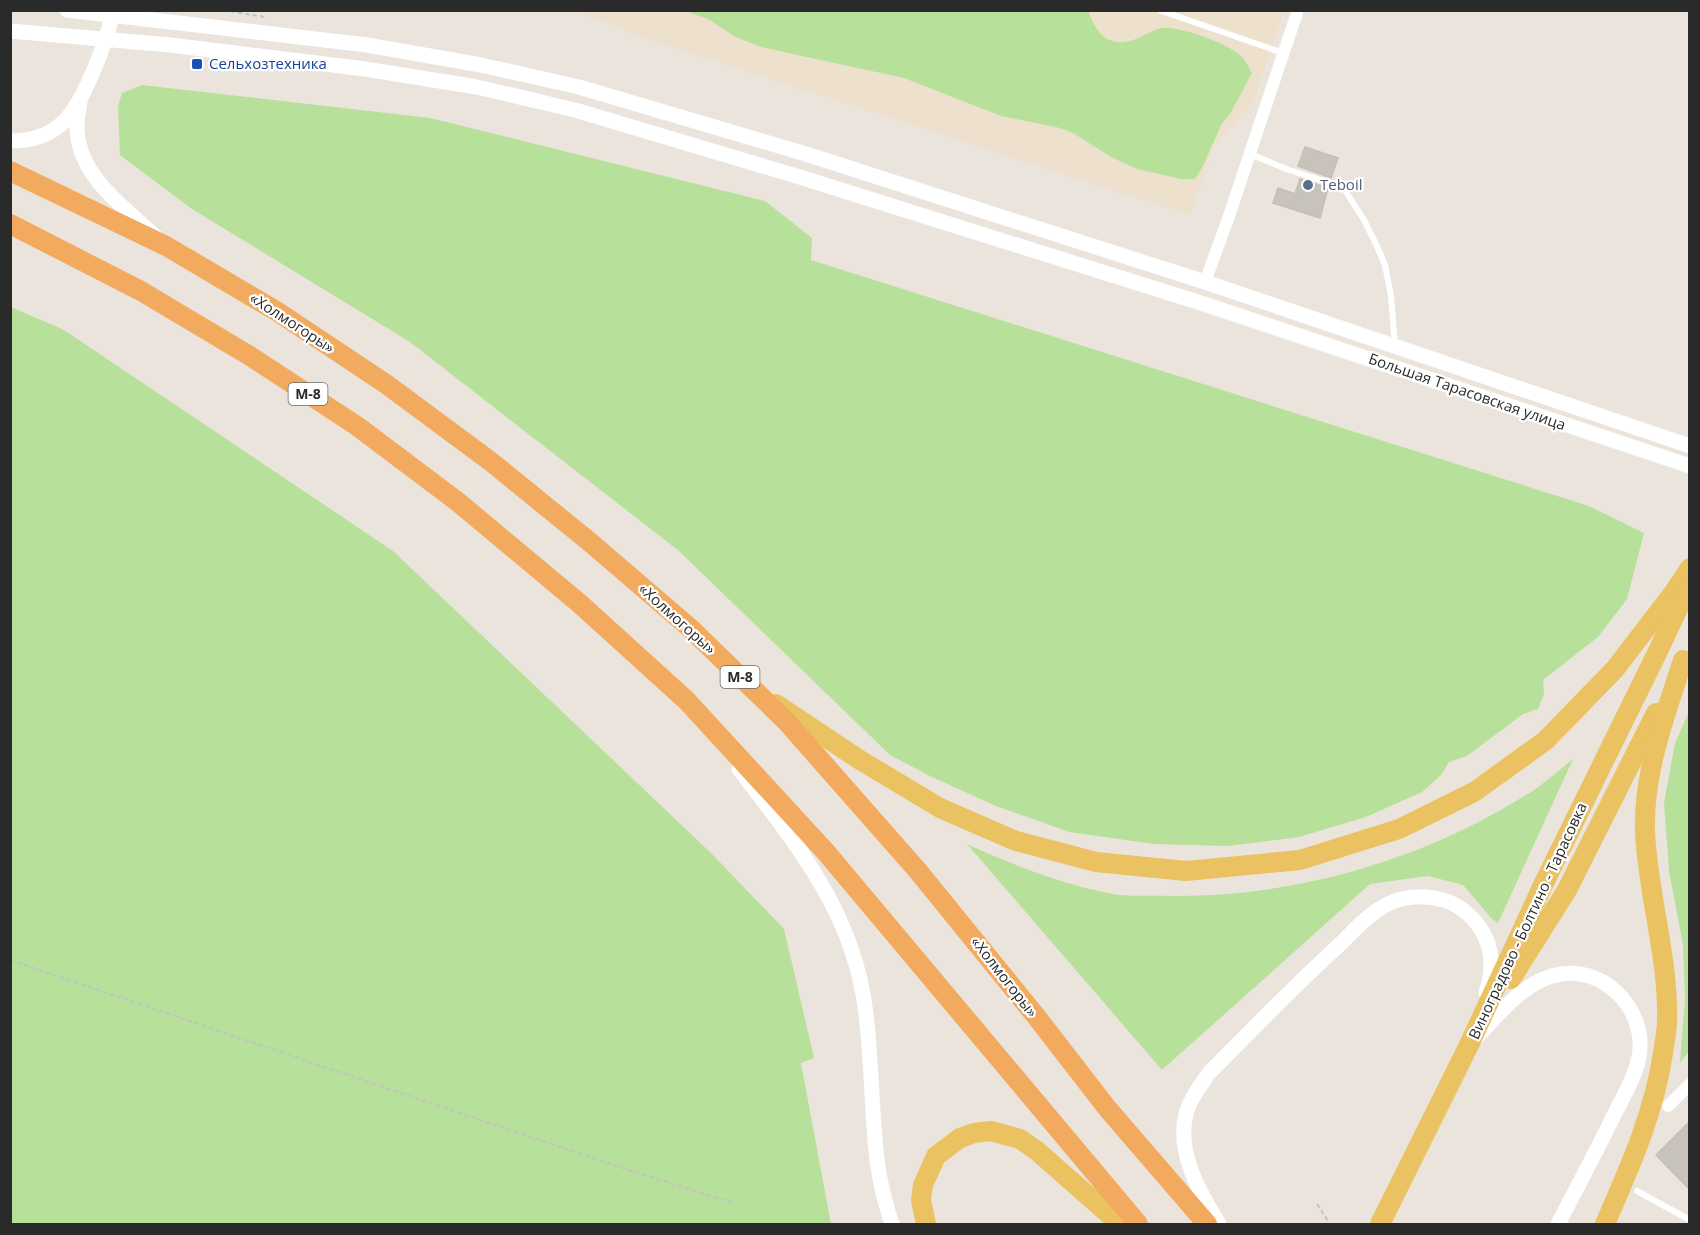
<svg xmlns="http://www.w3.org/2000/svg" width="1700" height="1235" font-family="'Open Sans',sans-serif">
<rect width="100%" height="100%" fill="#ebe4dc"/>
<path fill="#ede0cc" d="M 575,11 L 1284,11 L 1254,101 L 1213,147 L 1190,215 L 645,38 Z"/>
<g fill="#b7e09a">
<path d="M 685,11 L 1088,11 C 1097,34 1108,49 1136,39 C 1144,36 1152,30 1161,28 C 1178,25 1231,44 1242,57 C 1246,61 1249,68 1252,73 L 1230,114 L 1221,125 L 1203,166 L 1195,179 L 1181,179 L 1137,169 L 1111,157 L 1073,133 L 1060,128 L 1001,116 L 904,78 L 761,47 L 734,36 L 708,19 Z"/>
<path d="M 142,85 L 430,118 L 765,201 L 812,238 L 811,260 L 1589,506 L 1644,533 L 1627,599 L 1598,637 L 1543,680 L 1544,694 L 1538,709 L 1523,714 L 1467,756 L 1449,762 L 1442,774 L 1422,792 L 1366,817 L 1299,837 L 1229,846 L 1154,844 L 1069,832 L 996,806 L 932,777 L 890,755 L 679,551 L 410,342 L 192,209 L 120,155 L 118,106 L 122,93 Z"/>
<path d="M 11,307 L 64,330 L 393,551 L 712,854 L 784,929 L 814,1058 L 801,1063 L 831,1224 L 11,1224 Z"/>
<path d="M 1689,712 L 1690,1051 L 1680,1062 L 1685,1000 L 1683,945 L 1669,871 L 1664,803 L 1675,743 Z"/>
<path d="M 1573,759 L 1498,923 L 1492,919 L 1463,885 L 1428,876 L 1370,884 L 1162,1070 L 967,844 C 1013,865 1063,885 1113,894 C 1132,897 1153,895 1172,896 C 1298,897 1428,859 1534,790 C 1547,781 1560,769 1573,759 Z"/>
</g>
<g fill="#c7c2bb" stroke="#c7bfb6" stroke-width="1.5">
<path d="M 1305,147 L 1338,158 L 1331,178 L 1298,166 Z"/>
<path d="M 1300,179 L 1328,188 L 1320,218 L 1273,203 L 1278,188 L 1295,194 Z"/>
<path d="M 1689,1122 L 1689,1189 L 1656,1155 Z"/>
</g>
<g fill="none" stroke-linecap="round" stroke-linejoin="round">
<g stroke="#c3c3c3" stroke-width="2" stroke-dasharray="4.5 3" stroke-linecap="butt">
<path d="M 223,10 L 264,17"/>
<path d="M 10,960 L 616,1166 L 734,1203"/>
<path d="M 1317,1204 L 1330,1224"/>
</g>
<g stroke="#fff" stroke-width="6">
<path d="M 1159,10 L 1283,53"/>
<path d="M 1250,154 L 1289,170 L 1343,187 L 1364,220 L 1376,244 L 1385,265 L 1391,296 L 1395,345"/>
<path d="M 1637,1191 L 1690,1220"/>
</g>
<g stroke="#fff" stroke-width="12">
<path d="M 1205,282 L 1228,219 L 1298,10"/>
<path d="M 1668,1106 L 1690,1084"/>
</g>
<g stroke="#fff" stroke-width="15">
<path d="M 67,10 L 367,45 L 481,65 L 579,87 L 806,154 L 1205,282 L 1690,446"/>
<path d="M 10,31 L 170,45 L 365,69 L 477,87 L 575,110 L 803,178 L 1201,303 L 1690,466"/>
<path d="M 80,102 C 79,111 76,121 77,130 C 80,178 124,207 156,237"/>
<path d="M 10,141 C 60,141 75,113 93,72 C 101,53 108,35 112,15"/>
<path d="M 739,769 C 793,840 847,904 863,994 C 873,1051 870,1110 878,1167 C 881,1187 886,1206 892,1224"/>
<path d="M 1476,1038 C 1498,1015 1521,985 1552,976 C 1601,961 1648,1009 1639,1057 C 1635,1077 1623,1097 1614,1115 C 1596,1152 1577,1188 1558,1224"/>
<path d="M 1219,1224 C 1200,1193 1176,1152 1186,1114 C 1190,1099 1200,1086 1209,1073 C 1251,1031 1292,988 1336,948 C 1351,934 1366,916 1384,906 C 1411,891 1450,894 1472,918 C 1493,940 1495,966 1486,993"/>
</g>
<g stroke="#ebc261" stroke-width="20">
<path d="M 776,704 L 860,760 L 940,808 L 1016,841 L 1096,862 L 1186,871 L 1300,860 L 1399,829 L 1474,792 L 1545,741 L 1615,669 L 1674,592 L 1690,568"/>
<path d="M 1511,979 L 1567,890 L 1656,713"/>
<path d="M 926,1224 L 921,1200 L 923,1185 L 936,1156 L 960,1138 L 974,1133 L 991,1131 L 1020,1139 L 1036,1150 L 1120,1224"/>
<path d="M 1380,1224 L 1469,1045 L 1543,885 L 1659,649 L 1688,587"/>
<path d="M 1605,1224 C 1629,1169 1654,1114 1663,1053 C 1664,1043 1667,1032 1667,1022 C 1669,958 1648,896 1645,832 C 1643,773 1665,716 1683,660"/>
</g>
<g stroke="#f2ab5e" stroke-width="20">
<path d="M 10,171 L 166,246 L 278,312 L 386,384 L 490,461 L 591,543 L 690,628 L 786,721 L 918,871 L 1035,1015 L 1107,1108 L 1207,1224"/>
<path d="M 10,224 L 141,291 L 250,356 L 357,426 L 458,502 L 579,603 L 686,700 L 825,851 L 1138,1224"/>
</g>
</g>
<rect fill="#1a4fb4" stroke="#fff" stroke-width="2" x="191" y="58" width="12" height="12" rx="3"/>
<circle fill="#5c6f8a" stroke="#fff" stroke-width="2" cx="1308" cy="185" r="6"/>
<g text-anchor="middle" stroke-width="4.5" stroke-linejoin="round" paint-order="stroke">
<g fill="#fff" stroke="#6a6a6a" stroke-width="1.5">
<rect x="288.5" y="383" width="39" height="22" rx="4.5"/>
<rect x="720.5" y="666" width="39" height="22" rx="4.5"/>
</g>
<g font-size="14" font-weight="bold" fill="#2a2a2a">
<text x="308" y="399">М-8</text>
<text x="740" y="682">М-8</text>
</g>
<g font-size="15" fill="#164399" stroke="#fff" text-anchor="start">
<text x="209" y="69">Сельхозтехника</text>
</g>
<g font-size="15" fill="#4e5e75" stroke="#fff" text-anchor="start">
<text x="1320" y="190">Teboil</text>
</g>
<g font-size="15" fill="#2a2a2a" stroke="#fff">
<text transform="translate(292 323) rotate(33)" y="5">«Холмогоры»</text>
<text transform="translate(1467 392) rotate(19)" y="5">Большая Тарасовская улица</text>
<text transform="translate(677 619) rotate(42)" y="5">«Холмогоры»</text>
<text transform="translate(1528 921) rotate(-65)" y="5">Виноградово - Болтино - Тарасовка</text>
<text transform="translate(1004 977) rotate(52)" y="5">«Холмогоры»</text>
</g>
</g>
<rect width="1700" height="1235" fill="none" stroke="#2a2a2a" stroke-width="24"/>
</svg>
